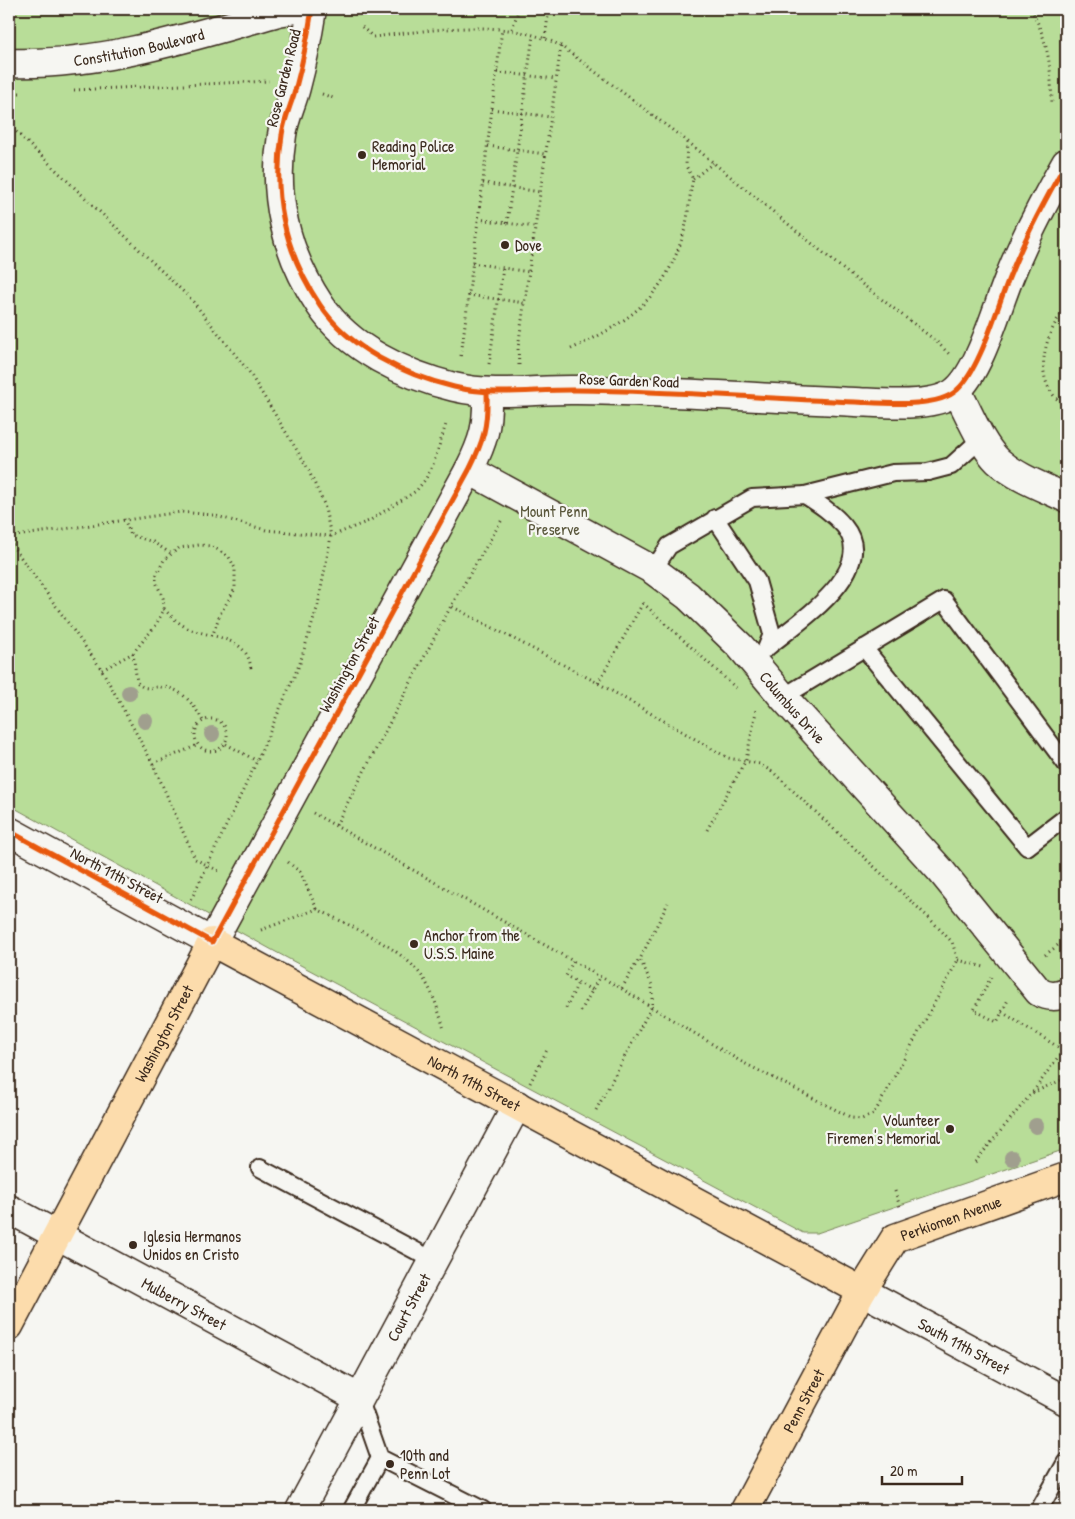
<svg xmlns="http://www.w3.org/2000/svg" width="1075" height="1519" font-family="'Patrick Hand',sans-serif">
<rect width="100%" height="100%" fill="#f6f6f2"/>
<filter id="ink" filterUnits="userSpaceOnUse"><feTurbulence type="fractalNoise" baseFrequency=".02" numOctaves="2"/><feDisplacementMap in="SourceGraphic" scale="10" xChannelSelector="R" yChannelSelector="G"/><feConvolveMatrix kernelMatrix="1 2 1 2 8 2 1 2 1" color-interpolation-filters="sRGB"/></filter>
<g filter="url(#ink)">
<path fill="#b8dd98" stroke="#7a845b" d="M 9,9 L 1066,9 L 1066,1149 L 817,1233 L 803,1233 L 274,951 L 9,805 Z"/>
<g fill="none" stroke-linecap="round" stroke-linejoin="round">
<g stroke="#3b2a1e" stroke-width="20">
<g id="service">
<path d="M 715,518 L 757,581 L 772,634 L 766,649"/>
<path d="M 653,570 L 669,546 L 752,498 L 805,495 L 893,473 L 928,472 L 951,466 L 982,438"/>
<path d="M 769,646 C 798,622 880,570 844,526 C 833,513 819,504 805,495"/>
<path d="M 864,648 L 1027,847 L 1066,817"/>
<path d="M 783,697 L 944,600 L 1066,764"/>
<path d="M 260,1168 L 433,1260"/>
<path d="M 359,1398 L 380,1458 L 483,1510"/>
<path d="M 352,1509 L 380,1458"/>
<path d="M 1039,1510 L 1066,1462"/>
</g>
</g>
<g stroke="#3b2a1e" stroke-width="31">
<g id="minor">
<path d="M 312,9 C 308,35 303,61 296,87 C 292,103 284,119 282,135 C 272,196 286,254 320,305 C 349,349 405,375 454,387 C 495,397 536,389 577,390 C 670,391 763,398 855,402 C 882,403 937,409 957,390 C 981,369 998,303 1011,273 C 1026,235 1046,198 1066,163"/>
<path id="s1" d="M 9,63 C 102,66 190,37 278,12 L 296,9"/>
<path d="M 957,391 C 969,413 980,443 998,461 C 1017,478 1043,487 1066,498"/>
<path id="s2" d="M 469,470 L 653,570 L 688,596 L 740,646 L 783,697 L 941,871 L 1039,992 C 1049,997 1056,997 1066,993"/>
<path d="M 212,942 L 469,470 C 484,440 488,426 487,392"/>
<path id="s3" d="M 9,1209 L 359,1398"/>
<path id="s4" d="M 300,1510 L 517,1105"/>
</g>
</g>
<g stroke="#3b2a1e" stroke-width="31">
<g id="tertiary">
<path d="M 9,831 L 212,942"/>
<path id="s5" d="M 862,1291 L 1066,1401"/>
</g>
</g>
<g stroke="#3b2a1e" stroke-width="31">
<g id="primary">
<path id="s6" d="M 9,1326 L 212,942 L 862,1291"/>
<path id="s7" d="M 745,1510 L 862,1291 L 895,1238 L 1066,1177"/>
</g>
</g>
<g stroke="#3b2a1e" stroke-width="3" stroke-dasharray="1 4" stroke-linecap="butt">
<path d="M 1031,9 C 1049,43 1051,67 1052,105"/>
<path d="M 362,27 L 373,37 C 432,30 507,17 561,46 L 687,141 L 849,274 L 936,341 L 949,354"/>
<path d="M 512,29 L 519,9"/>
<path d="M 545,38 L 549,9"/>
<path d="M 497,72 L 556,79"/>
<path d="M 74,90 L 269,81"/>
<path d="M 9,93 L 21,93"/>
<path d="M 322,94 L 336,99"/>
<path d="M 492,109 L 551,117"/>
<path d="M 9,125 L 191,299 L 249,372 L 306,465 L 324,504 L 331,536 L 318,605 L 300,663 L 257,761 L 191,900"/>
<path d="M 488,146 L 545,154"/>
<path d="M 693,179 L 713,163"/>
<path d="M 483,183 L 540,192"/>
<path d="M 478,219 L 535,227"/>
<path d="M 507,223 L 533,35"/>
<path d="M 472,263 L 529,272"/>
<path d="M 468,295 L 525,303"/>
<path d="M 1066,307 C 1044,335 1029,383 1066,406"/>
<path d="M 571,349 C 630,322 665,297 684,232 C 689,215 689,196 693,179 L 686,166 L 687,141"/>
<path d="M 461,356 L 502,29"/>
<path d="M 489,364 L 503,268"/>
<path d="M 519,365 L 518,348 L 561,46"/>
<path d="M 124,519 L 131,535 L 153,542 L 170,553"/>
<path d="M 9,537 L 181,512 L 213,515 L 266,530 L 331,536 L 369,521 L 416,491 L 425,480 L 433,465 L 446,424"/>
<path d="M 9,541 L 102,670 L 153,764 L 195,859 L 221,872"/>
<path d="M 643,603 L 737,689"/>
<path d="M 164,609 C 172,617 181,626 192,630 C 216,638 250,638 251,671"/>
<path d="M 133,653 L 137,682 C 145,692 152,686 162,687 C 181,687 195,706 203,721"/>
<path d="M 102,670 L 133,653 L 156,625 L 164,609 L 163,598 L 156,582 L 156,576 L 164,560 L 179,548 L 199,545 L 212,546 L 229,557 L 235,568 L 235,589 L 220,614 L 213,634"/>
<path d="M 598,683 L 643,603"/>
<circle cx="211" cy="735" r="16"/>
<path d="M 226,744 L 257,761"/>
<path d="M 153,764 L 198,745"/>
<path d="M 313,813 L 622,989 L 740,1061 L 852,1118 L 862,1119 L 874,1114 L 958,960 L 952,942 L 929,918 L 774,773 L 760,764 L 728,758 L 598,683 L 451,606"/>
<path d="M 336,825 L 451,606 L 503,518"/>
<path d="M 707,830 L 746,760 L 756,712 L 754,707"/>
<path d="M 317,909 C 346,924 395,945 416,969 C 431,985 438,1009 444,1029"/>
<path d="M 261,930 L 317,909 L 300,872 L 288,862"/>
<path d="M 1045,955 L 1066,939"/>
<path d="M 958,960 L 984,967"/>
<path d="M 573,961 L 566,976 L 592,990"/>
<path d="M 991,977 L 974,1010 L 997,1022 L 1009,998"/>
<path d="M 622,988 L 639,959"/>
<path d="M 566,1008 L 578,983"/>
<path d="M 581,1011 L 600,976"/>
<path d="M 1002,1012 L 1066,1052"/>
<path d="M 530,1083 L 547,1050"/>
<path d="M 1033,1092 L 1066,1046"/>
<path d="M 596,1110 L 652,1006 L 652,985 L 640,959 L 668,903"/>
<path d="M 975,1162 L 1032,1093 L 1066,1078"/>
<path d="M 895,1191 L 900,1207"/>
</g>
<use href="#service" stroke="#f6f6f2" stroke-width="16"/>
<use href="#minor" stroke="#f6f6f2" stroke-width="28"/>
<use href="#tertiary" stroke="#f6f6f2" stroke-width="28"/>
<use href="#primary" stroke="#fcdcac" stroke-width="28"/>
<g stroke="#f6f6f2" stroke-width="8">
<g id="cycleway">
<path d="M 312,9 C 308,35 303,61 296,87 C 292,103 284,119 282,135 C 272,196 286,254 320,305 C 349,349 405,375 454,387 C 495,397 536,389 577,390 C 670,391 763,398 855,402 C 882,403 937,409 957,390 C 981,369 998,303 1011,273 C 1026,235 1046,198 1066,163"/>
<path d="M 9,831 L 212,942 L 469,470 C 484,440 488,426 487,392"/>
</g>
</g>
<use href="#cycleway" stroke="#e8590c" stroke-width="5"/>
</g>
<g fill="#a09f8e">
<circle cx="129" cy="693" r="8"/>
<circle cx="145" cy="721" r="8"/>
<circle cx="212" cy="734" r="8"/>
<circle cx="1036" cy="1126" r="8"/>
<circle cx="1012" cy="1158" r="8"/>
</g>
</g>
<g fill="#3b2a1e" stroke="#f6f6f2" stroke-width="2">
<circle cx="362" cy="155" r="5"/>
<circle cx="505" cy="245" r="5"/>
<circle cx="414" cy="944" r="5"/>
<circle cx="950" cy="1129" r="5"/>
<circle cx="133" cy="1245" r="5"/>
<circle cx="390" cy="1464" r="5"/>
</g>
<g text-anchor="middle" stroke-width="4.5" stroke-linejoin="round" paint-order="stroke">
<g font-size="16" fill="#3b2a1e" stroke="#f6f6f2">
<text dy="6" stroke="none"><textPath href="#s1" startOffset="131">Constitution Boulevard</textPath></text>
<text transform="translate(283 78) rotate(-76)" y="6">Rose Garden Road</text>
<text transform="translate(629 380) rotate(2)" y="6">Rose Garden Road</text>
<text transform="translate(349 664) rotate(-61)" y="6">Washington Street</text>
<text dy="6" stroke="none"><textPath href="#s2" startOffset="406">Columbus Drive</textPath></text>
<text transform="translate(117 875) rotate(28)" y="6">North 11th Street</text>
<text dy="6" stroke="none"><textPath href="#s6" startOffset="331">Washington Street</textPath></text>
<text dy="6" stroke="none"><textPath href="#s6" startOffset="732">North 11th Street</textPath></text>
<text dy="6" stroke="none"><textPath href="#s7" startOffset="370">Perkiomen Avenue</textPath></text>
<text dy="6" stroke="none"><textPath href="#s3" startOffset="199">Mulberry Street</textPath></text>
<text dy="6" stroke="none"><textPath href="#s4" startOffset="230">Court Street</textPath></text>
<text dy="6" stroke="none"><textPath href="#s5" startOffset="116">South 11th Street</textPath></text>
<text dy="6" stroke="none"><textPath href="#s7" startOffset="124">Penn Street</textPath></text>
</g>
<g font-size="16" fill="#3b2a1e" stroke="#f6f6f2" text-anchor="start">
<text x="372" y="152">Reading Police<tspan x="372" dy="18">Memorial</tspan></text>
<text x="515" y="251">Dove</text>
<text x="424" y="941">Anchor from the<tspan x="424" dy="18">U.S.S. Maine</tspan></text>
<text x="940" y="1126" text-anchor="end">Volunteer<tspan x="940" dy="18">Firemen's Memorial</tspan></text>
<text x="143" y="1242">Iglesia Hermanos<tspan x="143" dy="18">Unidos en Cristo</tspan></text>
<text x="400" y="1461">10th and<tspan x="400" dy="18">Penn Lot</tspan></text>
</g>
<g font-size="16" fill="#5a573c" stroke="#f6f6f2">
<text x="554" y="517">Mount Penn<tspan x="554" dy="18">Preserve</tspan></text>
</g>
</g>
<rect width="1075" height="1519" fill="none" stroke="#f6f6f2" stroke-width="30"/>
<rect x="15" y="15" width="1045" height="1489" fill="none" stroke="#3b2a1e" stroke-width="2" filter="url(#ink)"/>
<path d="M882 1476v8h80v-8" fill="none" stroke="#3b2a1e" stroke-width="2.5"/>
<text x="890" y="1476" font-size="15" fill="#3b2a1e" stroke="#f6f6f2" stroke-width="4" paint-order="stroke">20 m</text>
</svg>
